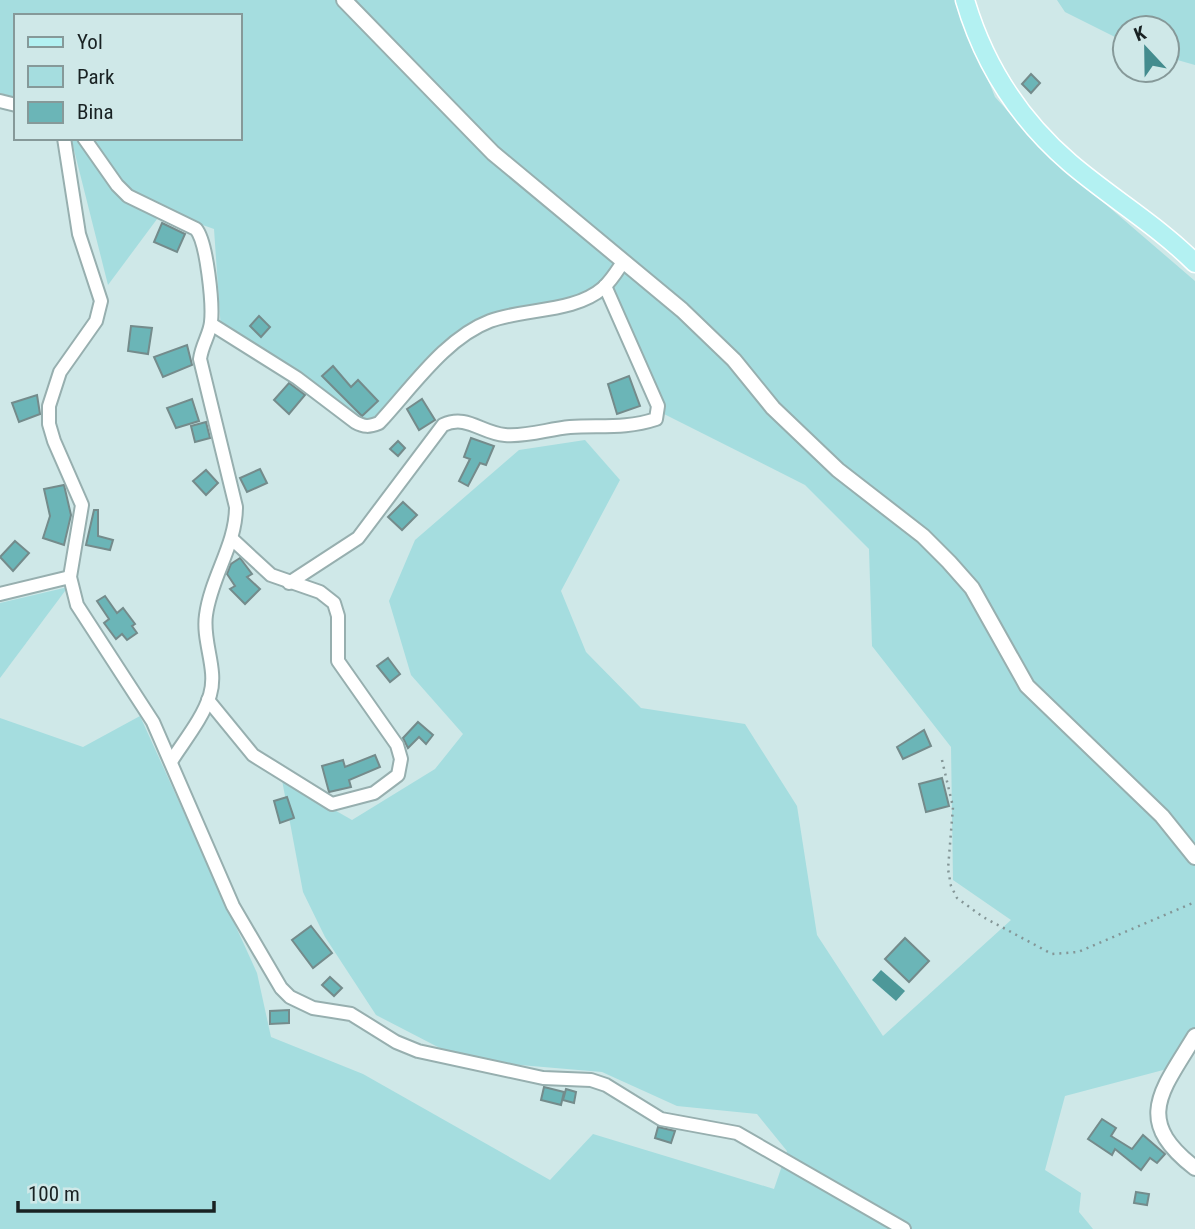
<svg xmlns="http://www.w3.org/2000/svg" width="1195" height="1229" font-family="'Roboto Condensed',sans-serif">
<rect width="100%" height="100%" fill="#cfe8e8"/>
<g fill="#a5dddf">
<path d="M 0,0 L 956,0 L 995,97 L 1046,153 L 1195,281 L 1195,1035 L 1167,1069 L 1065,1096 L 1045,1170 L 1081,1193 L 1079,1212 L 1093,1229 L 0,1229 L 0,718 L 83,747 L 140,716 L 257,973 L 271,1037 L 363,1074 L 550,1180 L 593,1134 L 774,1189 L 787,1151 L 757,1114 L 677,1106 L 602,1072 L 463,1060 L 376,1015 L 325,937 L 303,892 L 282,780 L 352,820 L 435,769 L 463,734 L 411,675 L 389,601 L 415,540 L 519,450 L 585,440 L 620,480 L 561,591 L 586,652 L 641,708 L 745,724 L 797,806 L 817,935 L 883,1036 L 1011,920 L 953,880 L 951,747 L 872,646 L 869,549 L 805,485 L 664,414 L 609,298 L 522,315 L 450,339 L 363,428 L 221,330 L 214,229 L 163,211 L 108,285 L 71,138 L 240,138 L 240,16 L 16,16 L 16,98 L 0,93 Z"/>
<path d="M 1057,0 L 1195,0 L 1195,65 L 1167,57 L 1167,28 L 1125,28 L 1125,42 L 1065,12 Z"/>
<path d="M 68,587 L 0,678 L 0,603 Z"/>
</g>
<path fill="#4d9899" d="M 881,970 L 905,991 L 896,1001 L 872,980 Z"/>
<g fill="#6bb5b7" stroke="#748b8b" stroke-width="2">
<path d="M 1031,74 L 1040,83 L 1031,93 L 1022,84 Z"/>
<path d="M 162,223 L 185,234 L 177,252 L 154,242 Z"/>
<path d="M 259,316 L 270,327 L 261,337 L 250,326 Z"/>
<path d="M 131,326 L 152,328 L 148,354 L 128,351 Z"/>
<path d="M 187,345 L 192,365 L 163,377 L 154,357 Z"/>
<path d="M 333,366 L 351,387 L 358,380 L 378,401 L 362,416 L 322,376 Z"/>
<path d="M 629,376 L 640,406 L 617,414 L 608,384 Z"/>
<path d="M 289,383 L 305,395 L 289,414 L 274,400 Z"/>
<path d="M 37,395 L 40,414 L 19,422 L 12,403 Z"/>
<path d="M 192,399 L 199,421 L 176,428 L 167,408 Z"/>
<path d="M 422,399 L 435,420 L 419,430 L 407,409 Z"/>
<path d="M 206,422 L 210,438 L 195,442 L 191,426 Z"/>
<path d="M 471,438 L 494,446 L 486,465 L 480,463 L 468,486 L 459,481 L 470,459 L 464,457 Z"/>
<path d="M 398,441 L 405,448 L 398,456 L 390,449 Z"/>
<path d="M 260,469 L 267,483 L 247,492 L 240,478 Z"/>
<path d="M 206,470 L 218,483 L 206,495 L 193,481 Z"/>
<path d="M 64,485 L 71,515 L 64,545 L 43,538 L 50,516 L 44,489 Z"/>
<path d="M 403,502 L 417,515 L 402,530 L 388,517 Z"/>
<path d="M 94,510 L 98,510 L 98,536 L 113,540 L 110,550 L 86,545 Z"/>
<path d="M 15,541 L 29,553 L 13,571 L 0,557 Z"/>
<path d="M 240,558 L 252,574 L 247,577 L 260,589 L 245,604 L 230,589 L 235,586 L 227,574 L 231,564 Z"/>
<path d="M 105,596 L 117,613 L 123,608 L 135,624 L 132,626 L 137,633 L 127,640 L 122,634 L 116,639 L 104,623 L 109,619 L 97,601 Z"/>
<path d="M 388,658 L 400,674 L 390,682 L 377,666 Z"/>
<path d="M 418,722 L 433,735 L 426,744 L 419,737 L 408,748 L 403,738 Z"/>
<path d="M 924,730 L 931,746 L 903,759 L 897,747 Z"/>
<path d="M 375,755 L 380,767 L 349,780 L 351,787 L 329,792 L 322,766 L 343,760 L 345,767 Z"/>
<path d="M 942,778 L 949,806 L 926,812 L 919,784 Z"/>
<path d="M 287,797 L 294,818 L 280,823 L 274,801 Z"/>
<path d="M 311,926 L 332,953 L 313,968 L 292,940 Z"/>
<path d="M 905,938 L 929,961 L 909,982 L 885,959 Z"/>
<path d="M 330,977 L 342,988 L 334,996 L 322,985 Z"/>
<path d="M 289,1010 L 289,1023 L 270,1024 L 270,1011 Z"/>
<path d="M 544,1087 L 564,1092 L 561,1105 L 541,1100 Z"/>
<path d="M 566,1089 L 576,1092 L 574,1103 L 563,1100 Z"/>
<path d="M 1102,1119 L 1116,1128 L 1111,1136 L 1132,1149 L 1143,1135 L 1165,1154 L 1157,1163 L 1150,1158 L 1141,1170 L 1115,1149 L 1112,1155 L 1088,1139 Z"/>
<path d="M 658,1127 L 675,1131 L 671,1143 L 655,1138 Z"/>
<path d="M 1136,1192 L 1149,1194 L 1147,1205 L 1134,1203 Z"/>
</g>
<g fill="none" stroke-linecap="round" stroke-linejoin="round">
<g stroke="#97afaf" stroke-width="16">
<g id="minor">
<path d="M 0,101 L 16,105"/>
<path d="M 64,138 L 79,234 L 101,301 L 96,321 L 60,372 L 49,406 L 49,424 L 54,441 L 82,505 L 70,577 L 77,605 L 153,722 L 233,906 L 281,988 L 290,997 L 313,1008 L 351,1014 L 396,1042 L 418,1051 L 543,1078 L 591,1080 L 606,1085 L 661,1119 L 737,1133 L 904,1229"/>
<path d="M 84,138 L 117,185 L 128,196 L 196,229 C 207,242 213,304 211,322 C 210,334 202,344 200,359 L 236,507 C 236,545 211,577 206,615 C 202,642 218,669 210,695 C 203,718 184,741 172,760"/>
<path d="M 211,324 L 297,378 L 355,422 C 364,427 369,427 379,423 C 411,389 445,338 490,321 C 525,308 574,313 603,288 C 611,281 617,271 623,262"/>
<path d="M 289,583 L 358,538 L 443,425 C 467,414 481,433 505,435 C 527,437 548,429 570,427 C 600,425 626,429 656,419 L 658,406 L 605,286"/>
<path d="M 0,594 L 70,577"/>
<path d="M 208,700 L 253,755 L 332,804 L 374,793 L 398,775 L 401,759 L 397,745 L 338,661 L 338,616 L 334,603 L 320,592 L 271,575 L 232,539"/>
</g>
</g>
<g stroke="#97afaf" stroke-width="18">
<g id="tertiary">
<path d="M 344,0 L 493,153 L 682,310 L 734,360 L 773,408 L 838,470 L 923,536 L 949,562 L 972,588 L 1027,686 L 1162,816 L 1195,857"/>
<path d="M 1195,1036 C 1161,1092 1133,1120 1195,1168"/>
</g>
</g>
<g stroke="#fff" stroke-width="21">
<path id="primary" d="M 965,0 C 984,65 1019,119 1070,163 C 1111,198 1157,225 1195,263"/>
</g>
<path stroke="#849697" stroke-width="2.5" stroke-dasharray="2 5" stroke-linecap="butt" d="M 942,760 L 953,807 L 948,869 L 951,886 L 957,898 L 983,917 L 1052,954 L 1078,952 L 1195,902"/>
<use href="#minor" stroke="#fff" stroke-width="12"/>
<use href="#tertiary" stroke="#fff" stroke-width="14"/>
<use href="#primary" stroke="#b3f1f2" stroke-width="18"/>
</g>
<rect x="14" y="14" width="228" height="126" fill="#cfe8e8" stroke="#869999" stroke-width="2"/>
<rect x="28" y="37" width="35" height="10" fill="#b3f1f2" stroke="#869999" stroke-width="2"/>
<text x="77" y="49" font-size="21" fill="#192223">Yol</text>
<rect x="28" y="66" width="35" height="21" fill="#a5dddf" stroke="#869999" stroke-width="2"/>
<text x="77" y="84" font-size="21" fill="#192223">Park</text>
<rect x="28" y="102" width="35" height="21" fill="#6bb5b7" stroke="#869999" stroke-width="2"/>
<text x="77" y="119" font-size="21" fill="#192223">Bina</text>
<g transform="translate(1146 49) rotate(338)"><circle r="33" fill="#cfe8e8" stroke="#869999" stroke-width="2"/>
<path d="M0-5L12 26L0 18L-12 26Z" fill="#448c8e"/>
<text y="-10" font-size="19" font-weight="bold" text-anchor="middle" fill="#192223">K</text>
</g>
<path d="M18 1201v10h196v-10" fill="none" stroke="#192223" stroke-width="3.5"/>
<text x="28" y="1201" font-size="21" fill="#192223" stroke="#cfe8e8" stroke-width="5" paint-order="stroke">100 m</text>
</svg>
